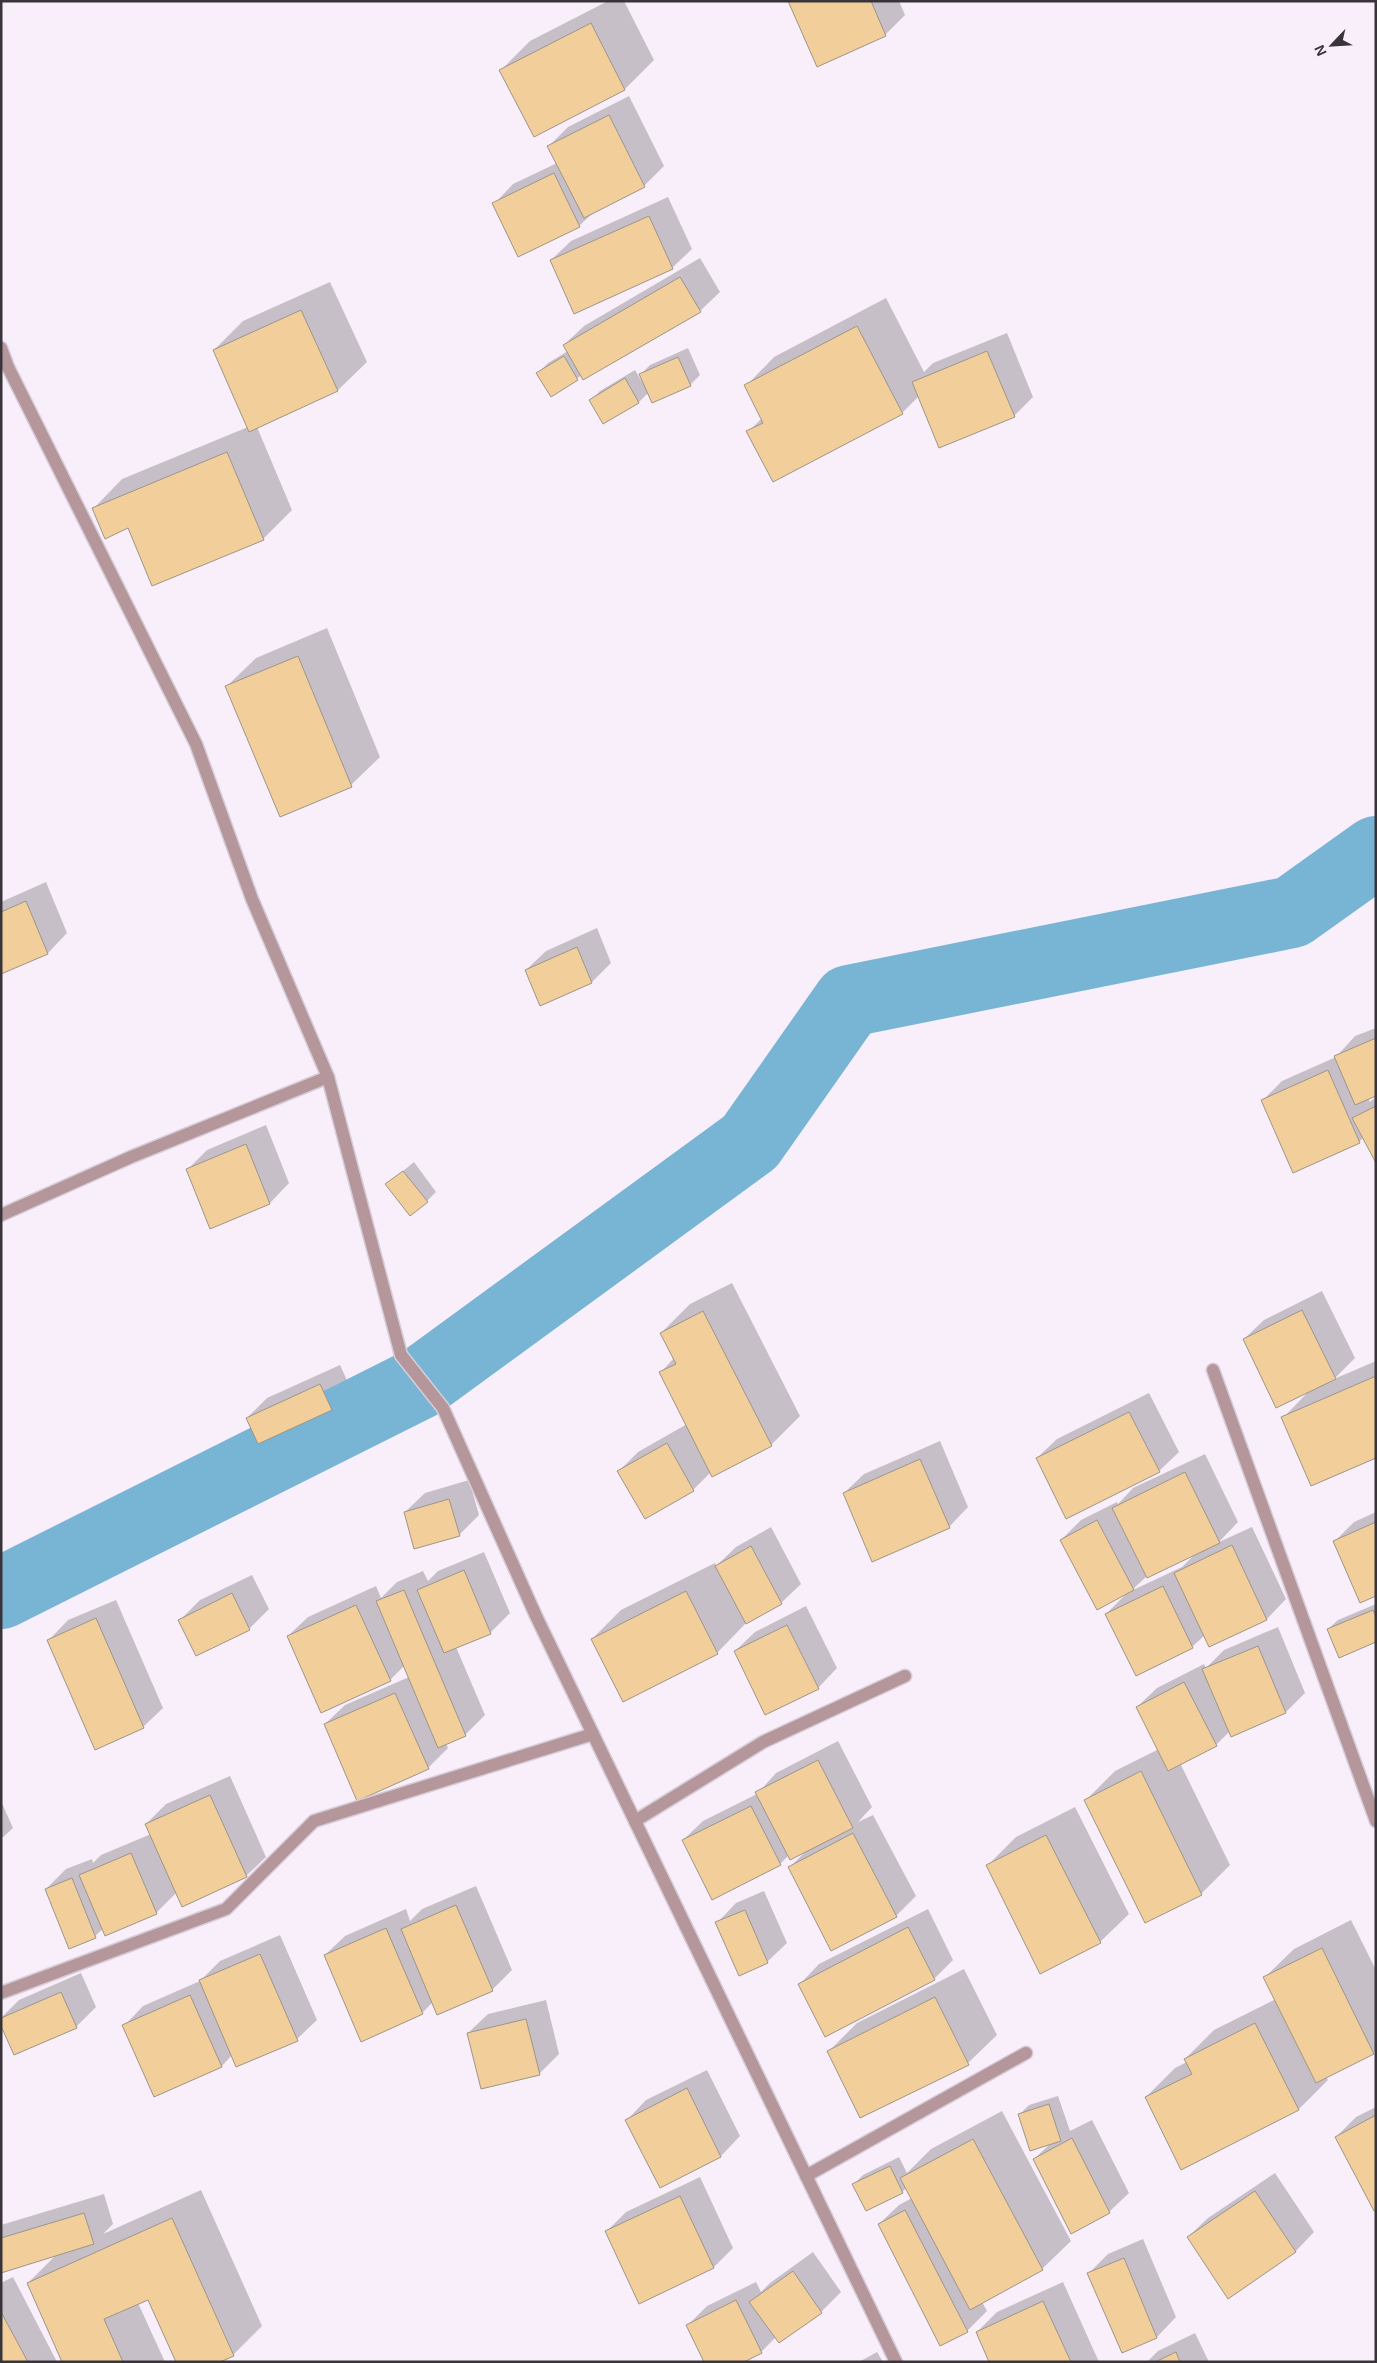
<svg xmlns="http://www.w3.org/2000/svg" width="1377" height="2363" font-family="Helvetica,sans-serif">
<rect width="100%" height="100%" fill="#f9effb"/>
<g fill="#0003" fill-rule="evenodd">
<path d="M 608,1 L 624,1 L 654,60 L 625,89 L 535,135 L 501,70 L 530,41 Z"/>
<path d="M 789,1 L 899,1 L 905,15 L 885,35 Z"/>
<path d="M 629,96 L 664,166 L 645,185 L 594,212 L 579,226 L 494,204 L 513,184 L 557,163 L 548,147 L 568,127 Z"/>
<path d="M 668,197 L 692,249 L 672,268 L 551,260 L 571,241 Z"/>
<path d="M 700,258 L 720,292 L 700,311 L 582,375 L 552,395 L 538,373 L 548,363 L 568,351 L 564,345 L 584,326 Z"/>
<path d="M 330,282 L 367,362 L 338,390 L 257,427 L 292,510 L 263,539 L 94,508 L 122,479 L 248,427 L 214,350 L 243,321 Z"/>
<path d="M 886,298 L 924,372 L 933,363 L 1007,333 L 1033,397 L 1014,416 L 919,396 L 902,413 L 748,432 L 762,418 L 746,386 L 774,357 Z"/>
<path d="M 688,348 L 700,375 L 690,385 L 649,392 L 639,402 L 604,423 L 591,400 L 600,391 L 635,370 L 642,382 L 644,381 L 641,374 L 650,365 Z"/>
<path d="M 327,628 L 380,757 L 351,785 L 227,686 L 256,658 Z"/>
<path d="M 46,882 L 67,933 L 48,953 L 1,972 L 1,902 Z"/>
<path d="M 597,928 L 611,963 L 592,982 L 526,970 L 546,951 Z"/>
<path d="M 1376,1028 L 1376,1095 L 1368,1098 L 1370,1102 L 1376,1097 L 1376,1160 L 1364,1137 L 1359,1142 L 1263,1100 L 1282,1081 L 1336,1057 L 1355,1036 Z"/>
<path d="M 266,1125 L 289,1183 L 270,1203 L 210,1227 L 187,1170 L 207,1150 Z"/>
<path d="M 414,1162 L 436,1192 L 427,1201 L 387,1184 Z"/>
<path d="M 732,1283 L 800,1416 L 771,1445 L 711,1472 L 693,1490 L 619,1471 L 638,1452 L 687,1424 L 661,1372 L 674,1358 L 661,1333 L 690,1304 Z"/>
<path d="M 1322,1291 L 1355,1358 L 1334,1379 L 1376,1361 L 1376,1457 L 1283,1418 L 1310,1390 L 1244,1339 L 1264,1320 Z"/>
<path d="M 340,1365 L 351,1389 L 332,1409 L 259,1442 L 247,1418 L 267,1398 Z"/>
<path d="M 1149,1393 L 1179,1452 L 1159,1471 L 1037,1458 L 1057,1439 Z"/>
<path d="M 940,1441 L 968,1507 L 949,1527 L 844,1493 L 864,1474 Z"/>
<path d="M 1205,1454 L 1238,1522 L 1219,1542 L 1252,1527 L 1286,1599 L 1267,1619 L 1210,1646 L 1205,1635 L 1192,1647 L 1106,1614 L 1126,1594 L 1061,1540 L 1081,1520 L 1117,1502 L 1118,1504 L 1133,1488 ZM 1195,1554 L 1182,1567 L 1131,1591 L 1147,1576 Z"/>
<path d="M 469,1480 L 479,1515 L 459,1535 L 405,1512 L 425,1493 Z"/>
<path d="M 1376,1512 L 1376,1595 L 1335,1541 L 1354,1522 Z"/>
<path d="M 771,1527 L 801,1584 L 781,1603 L 746,1623 L 717,1653 L 592,1639 L 621,1610 L 715,1563 L 716,1566 L 736,1547 Z"/>
<path d="M 484,1552 L 510,1613 L 490,1633 L 456,1647 L 485,1715 L 465,1735 L 446,1743 L 448,1748 L 428,1768 L 325,1724 L 345,1705 L 409,1677 L 405,1665 L 390,1680 L 288,1636 L 308,1617 L 376,1586 L 381,1598 L 397,1582 L 423,1571 L 428,1581 L 438,1571 Z"/>
<path d="M 252,1575 L 269,1609 L 249,1629 L 180,1620 L 200,1600 Z"/>
<path d="M 116,1600 L 163,1708 L 143,1727 L 49,1640 L 68,1620 Z"/>
<path d="M 1376,1604 L 1376,1641 L 1328,1629 L 1338,1620 Z"/>
<path d="M 806,1606 L 837,1668 L 818,1688 L 735,1651 L 755,1632 Z"/>
<path d="M 1278,1627 L 1305,1693 L 1286,1712 L 1232,1735 L 1230,1731 L 1216,1745 L 1180,1763 L 1230,1865 L 1201,1894 L 1086,1800 L 1115,1771 L 1159,1749 L 1137,1707 L 1157,1688 L 1204,1664 L 1206,1668 L 1224,1650 Z"/>
<path d="M 838,1741 L 872,1807 L 858,1822 L 873,1815 L 916,1896 L 896,1916 L 790,1867 L 805,1852 L 789,1855 L 780,1864 L 683,1840 L 703,1821 L 757,1794 L 776,1773 Z"/>
<path d="M 230,1776 L 266,1857 L 246,1876 L 177,1892 L 156,1913 L 103,1929 L 95,1936 L 70,1947 L 46,1889 L 66,1869 L 92,1859 L 93,1863 L 101,1855 L 151,1834 L 146,1824 L 166,1804 Z"/>
<path d="M 1,1801 L 13,1828 L 1,1839 Z"/>
<path d="M 1075,1807 L 1129,1914 L 1100,1942 L 987,1866 L 1016,1837 Z"/>
<path d="M 476,1886 L 512,1970 L 492,1990 L 438,2013 L 433,2002 L 422,2013 L 325,1955 L 345,1936 L 406,1909 L 410,1921 L 422,1909 Z"/>
<path d="M 764,1891 L 787,1943 L 767,1962 L 717,1923 L 736,1903 Z"/>
<path d="M 928,1909 L 953,1960 L 934,1979 L 800,1984 L 819,1964 Z"/>
<path d="M 1351,1920 L 1376,1970 L 1376,2051 L 1326,2077 L 1328,2080 L 1299,2109 L 1182,2168 L 1146,2097 L 1175,2068 L 1187,2062 L 1185,2059 L 1214,2030 L 1276,1999 L 1265,1977 L 1294,1949 Z"/>
<path d="M 280,1935 L 317,2020 L 297,2039 L 232,2055 L 222,2066 L 155,2095 L 124,2026 L 143,2006 L 200,1981 L 220,1961 Z"/>
<path d="M 964,1969 L 997,2035 L 968,2063 L 828,2052 L 857,2023 Z"/>
<path d="M 81,1973 L 96,2007 L 76,2027 L 1,2018 L 19,2000 Z"/>
<path d="M 546,2000 L 559,2054 L 539,2074 L 468,2033 L 488,2014 Z"/>
<path d="M 707,2070 L 740,2136 L 721,2156 L 660,2186 L 627,2120 L 646,2100 Z"/>
<path d="M 1058,2096 L 1070,2131 L 1092,2120 L 1129,2193 L 1109,2212 L 1034,2159 L 1050,2144 L 1020,2114 L 1029,2105 Z"/>
<path d="M 1376,2107 L 1376,2208 L 1336,2137 L 1356,2117 Z"/>
<path d="M 1002,2111 L 1071,2241 L 1042,2269 L 982,2302 L 987,2311 L 967,2331 L 879,2224 L 899,2205 L 912,2198 L 907,2187 L 902,2192 L 854,2184 L 863,2175 L 899,2157 L 907,2173 L 931,2149 Z"/>
<path d="M 1275,2173 L 1314,2232 L 1295,2252 L 1188,2237 L 1208,2218 Z"/>
<path d="M 700,2177 L 733,2248 L 714,2267 L 606,2232 L 626,2212 Z"/>
<path d="M 201,2190 L 262,2326 L 233,2355 L 149,2298 L 138,2303 L 165,2362 L 64,2362 L 28,2283 L 57,2254 L 1,2271 L 1,2225 L 104,2194 L 113,2224 L 103,2234 Z"/>
<path d="M 1143,2239 L 1176,2317 L 1157,2337 L 1122,2351 L 1089,2273 L 1108,2254 Z"/>
<path d="M 813,2252 L 841,2292 L 821,2312 L 779,2342 L 776,2337 L 761,2352 L 688,2325 L 707,2306 L 756,2282 L 761,2292 L 770,2283 Z"/>
<path d="M 13,2277 L 57,2362 L 1,2362 L 1,2283 Z"/>
<path d="M 1063,2282 L 1099,2362 L 991,2362 L 977,2332 L 997,2312 Z"/>
<path d="M 1195,2333 L 1209,2362 L 1147,2362 L 1158,2351 Z"/>
<path d="M 877,2352 L 883,2362 L 859,2362 Z"/>
</g>
<g fill="none" stroke-linecap="round" stroke-linejoin="round">
<path stroke="#78b5d5" stroke-width="72" d="M 1,1593 L 420,1383 L 750,1142 L 849,1001 L 1292,912 L 1376,852"/>
</g>
<g fill="#f1ce9a" stroke="#9d9589">
<path d="M 788,1 L 871,1 L 886,36 L 817,67 Z"/>
<path d="M 591,23 L 625,90 L 534,137 L 499,70 Z"/>
<path d="M 609,115 L 645,187 L 584,218 L 547,146 Z"/>
<path d="M 554,173 L 580,227 L 518,257 L 492,203 Z"/>
<path d="M 649,216 L 673,269 L 574,314 L 550,260 Z"/>
<path d="M 680,277 L 701,312 L 583,380 L 563,345 Z"/>
<path d="M 301,310 L 338,391 L 249,432 L 213,350 Z"/>
<path d="M 857,326 L 903,414 L 773,482 L 746,431 L 763,423 L 744,385 Z"/>
<path d="M 987,351 L 1015,417 L 939,448 L 912,382 Z"/>
<path d="M 564,356 L 578,380 L 551,397 L 536,373 Z"/>
<path d="M 678,357 L 691,386 L 652,403 L 639,374 Z"/>
<path d="M 625,378 L 639,403 L 603,424 L 589,400 Z"/>
<path d="M 227,452 L 264,540 L 152,586 L 128,528 L 105,539 L 92,508 Z"/>
<path d="M 298,656 L 352,787 L 280,817 L 225,686 Z"/>
<path d="M 26,901 L 48,954 L 1,974 L 1,912 Z"/>
<path d="M 577,947 L 592,983 L 540,1006 L 525,970 Z"/>
<path d="M 1376,1038 L 1376,1096 L 1355,1105 L 1334,1056 Z"/>
<path d="M 1328,1070 L 1360,1143 L 1293,1173 L 1261,1100 Z"/>
<path d="M 1376,1106 L 1376,1163 L 1352,1118 Z"/>
<path d="M 246,1144 L 270,1204 L 210,1229 L 186,1169 Z"/>
<path d="M 403,1171 L 428,1202 L 410,1216 L 385,1184 Z"/>
<path d="M 1302,1310 L 1336,1379 L 1276,1408 L 1243,1339 Z"/>
<path d="M 703,1311 L 772,1446 L 712,1477 L 659,1372 L 676,1364 L 660,1333 Z"/>
<path d="M 1376,1376 L 1376,1458 L 1311,1486 L 1281,1417 Z"/>
<path d="M 320,1384 L 332,1410 L 258,1444 L 246,1418 Z"/>
<path d="M 1129,1412 L 1160,1472 L 1066,1519 L 1036,1458 Z"/>
<path d="M 667,1443 L 694,1491 L 645,1519 L 617,1471 Z"/>
<path d="M 920,1459 L 950,1528 L 872,1562 L 843,1493 Z"/>
<path d="M 1185,1472 L 1220,1543 L 1147,1578 L 1112,1508 Z"/>
<path d="M 449,1499 L 460,1536 L 414,1549 L 404,1512 Z"/>
<path d="M 1097,1520 L 1134,1590 L 1097,1610 L 1060,1540 Z"/>
<path d="M 1376,1522 L 1376,1596 L 1360,1603 L 1333,1541 Z"/>
<path d="M 1232,1545 L 1267,1620 L 1209,1647 L 1174,1573 Z"/>
<path d="M 751,1546 L 782,1604 L 746,1624 L 715,1566 Z"/>
<path d="M 464,1570 L 491,1634 L 444,1653 L 417,1590 Z"/>
<path d="M 1163,1586 L 1193,1648 L 1136,1676 L 1105,1614 Z"/>
<path d="M 404,1590 L 466,1736 L 438,1748 L 376,1601 Z"/>
<path d="M 686,1591 L 718,1654 L 623,1702 L 591,1639 Z"/>
<path d="M 232,1593 L 250,1630 L 196,1656 L 178,1620 Z"/>
<path d="M 356,1605 L 391,1681 L 321,1713 L 287,1636 Z"/>
<path d="M 1373,1610 L 1376,1617 L 1376,1642 L 1339,1658 L 1327,1629 Z"/>
<path d="M 96,1618 L 144,1728 L 95,1750 L 47,1640 Z"/>
<path d="M 787,1625 L 819,1689 L 765,1715 L 734,1651 Z"/>
<path d="M 1258,1646 L 1286,1713 L 1231,1737 L 1202,1669 Z"/>
<path d="M 1184,1682 L 1217,1746 L 1168,1771 L 1136,1707 Z"/>
<path d="M 395,1693 L 429,1769 L 357,1801 L 324,1724 Z"/>
<path d="M 818,1760 L 853,1828 L 790,1860 L 755,1792 Z"/>
<path d="M 1141,1771 L 1202,1895 L 1145,1923 L 1084,1800 Z"/>
<path d="M 210,1795 L 247,1877 L 182,1907 L 145,1824 Z"/>
<path d="M 751,1806 L 781,1865 L 712,1900 L 682,1840 Z"/>
<path d="M 853,1833 L 897,1917 L 831,1951 L 788,1867 Z"/>
<path d="M 1046,1835 L 1101,1943 L 1040,1974 L 986,1865 Z"/>
<path d="M 131,1853 L 157,1914 L 105,1936 L 79,1875 Z"/>
<path d="M 72,1878 L 96,1938 L 69,1949 L 45,1889 Z"/>
<path d="M 456,1905 L 493,1991 L 437,2015 L 401,1929 Z"/>
<path d="M 745,1910 L 768,1963 L 739,1976 L 715,1922 Z"/>
<path d="M 908,1927 L 935,1980 L 825,2037 L 798,1984 Z"/>
<path d="M 386,1928 L 423,2014 L 361,2042 L 324,1955 Z"/>
<path d="M 1322,1948 L 1374,2054 L 1316,2083 L 1263,1977 Z"/>
<path d="M 260,1954 L 298,2041 L 236,2067 L 199,1980 Z"/>
<path d="M 61,1992 L 77,2028 L 14,2055 L 1,2026 L 1,2018 Z"/>
<path d="M 190,1995 L 222,2067 L 154,2097 L 122,2025 Z"/>
<path d="M 935,1997 L 969,2065 L 860,2118 L 827,2051 Z"/>
<path d="M 526,2019 L 540,2075 L 481,2089 L 467,2033 Z"/>
<path d="M 1255,2023 L 1299,2110 L 1181,2170 L 1145,2097 L 1192,2074 L 1184,2059 Z"/>
<path d="M 687,2088 L 721,2157 L 660,2188 L 625,2120 Z"/>
<path d="M 1049,2104 L 1061,2141 L 1030,2151 L 1018,2114 Z"/>
<path d="M 1376,2115 L 1376,2210 L 1374,2211 L 1335,2137 Z"/>
<path d="M 1072,2138 L 1110,2213 L 1071,2234 L 1033,2159 Z"/>
<path d="M 973,2139 L 1043,2270 L 970,2310 L 900,2178 Z"/>
<path d="M 890,2166 L 903,2193 L 866,2211 L 852,2184 Z"/>
<path d="M 1255,2191 L 1296,2252 L 1228,2299 L 1187,2237 Z"/>
<path d="M 680,2196 L 714,2268 L 639,2304 L 605,2231 Z"/>
<path d="M 905,2210 L 968,2332 L 940,2346 L 878,2224 Z"/>
<path d="M 84,2213 L 94,2244 L 1,2273 L 1,2238 Z"/>
<path d="M 172,2218 L 234,2356 L 220,2362 L 176,2362 L 148,2300 L 104,2319 L 123,2362 L 62,2362 L 27,2283 Z"/>
<path d="M 1124,2258 L 1157,2338 L 1122,2353 L 1087,2273 Z"/>
<path d="M 793,2271 L 822,2313 L 779,2343 L 749,2302 Z"/>
<path d="M 736,2300 L 762,2353 L 744,2362 L 704,2362 L 686,2325 Z"/>
<path d="M 1043,2301 L 1071,2362 L 989,2362 L 976,2332 Z"/>
<path d="M 1,2312 L 28,2362 L 1,2362 Z"/>
<path d="M 1176,2352 L 1180,2362 L 1155,2362 Z"/>
</g>
<g fill="none" stroke-linecap="round" stroke-linejoin="round">
<g stroke="#d6cdd8" stroke-width="15">
<g id="minor">
<path d="M 1,348 L 8,367 L 196,744 L 252,899 L 328,1077 L 401,1355 L 443,1408 L 536,1616 L 896,2362"/>
<path d="M 1,1215 L 131,1157 L 328,1077"/>
<path d="M 1213,1370 L 1376,1821"/>
<path d="M 635,1821 L 763,1742 L 905,1676"/>
<path d="M 1,1993 L 226,1909 L 314,1821 L 593,1734"/>
<path d="M 806,2176 L 1026,2053"/>
</g>
</g>
<use href="#minor" stroke="#b5979b" stroke-width="12"/>
</g>
<rect width="1377" height="2363" fill="none" stroke="#383439" stroke-width="5"/>
<g transform="translate(1332 45) rotate(245)" stroke="#f9effb" stroke-width="4" paint-order="stroke">
<path d="M0-4L9 19L0 12L-9 19Z" fill="#383439"/>
<text y="-8" font-size="14" font-weight="bold" text-anchor="middle" fill="#383439">N</text>
</g>
</svg>
